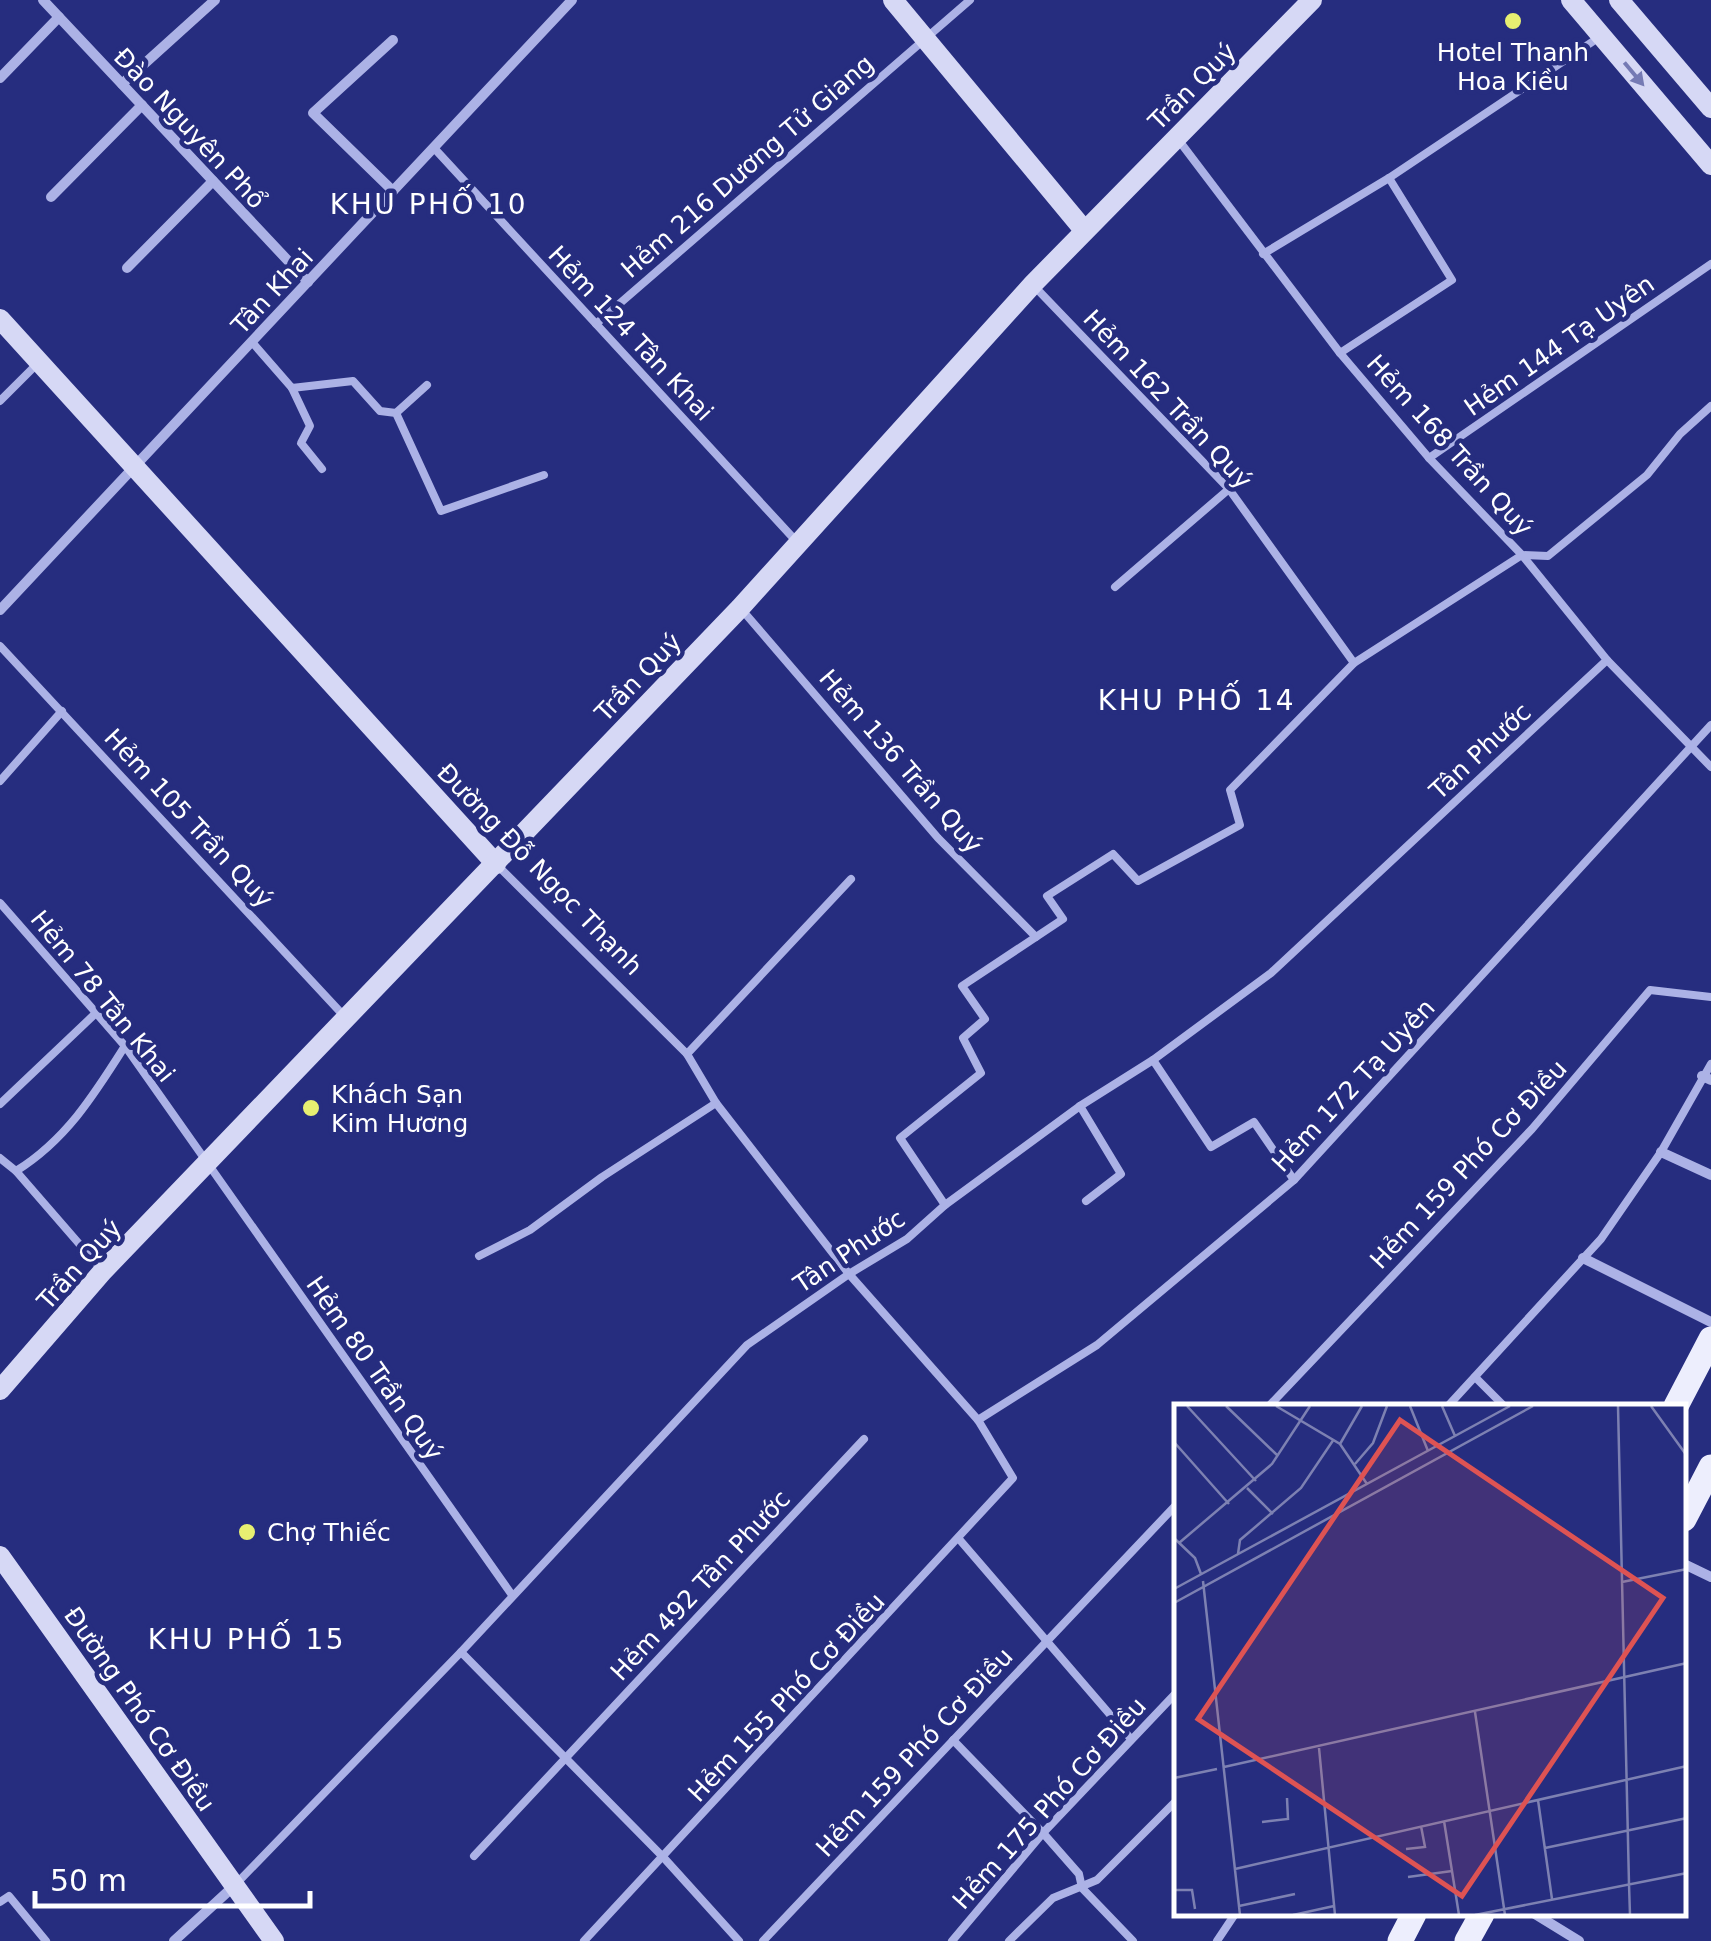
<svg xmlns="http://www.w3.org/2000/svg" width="1711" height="1941" font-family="'DejaVu Sans',sans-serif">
<rect width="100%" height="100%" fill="#262d7f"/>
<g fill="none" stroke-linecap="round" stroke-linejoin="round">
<g stroke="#acb2e6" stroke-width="8">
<path d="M 1177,138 L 1340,353 L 1429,458 L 1522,555 L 1607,660 L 1711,767"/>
<path d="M 434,148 L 796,541"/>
<path d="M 1263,254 L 1389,178 L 1601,36"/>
<path d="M 596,324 L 970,0"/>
<path d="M 252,342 L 292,388 L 353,381 L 380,411 L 396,413 L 441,511 L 544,475"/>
<path d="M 1340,353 L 1452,280 L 1389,178"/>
<path d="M 292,388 L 310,426 L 301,443 L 322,469"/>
<path d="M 0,401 L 36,365"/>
<path d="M 396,413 L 427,385"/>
<path d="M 1429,458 L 1711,264"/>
<path d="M 1115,587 L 1229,489"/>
<path d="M 743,611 L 938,838 L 1036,937"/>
<path d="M 0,646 L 344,1016"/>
<path d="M 1354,663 L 1522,555 L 1548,556 L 1647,475 L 1680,434 L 1711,406"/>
<path d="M 0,781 L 62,711"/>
<path d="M 497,865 L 687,1054 L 716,1103 L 849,1274 L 978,1420 L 1013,1478 L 584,1941"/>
<path d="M 0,903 L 125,1046 L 512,1595"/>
<path d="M 687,1054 L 851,879"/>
<path d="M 1153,1060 L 1211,1147 L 1254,1122 L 1294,1180"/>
<path d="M 0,1104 L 97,1012"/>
<path d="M 1080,1106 L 1121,1174 L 1086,1201"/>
<path d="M 0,1158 L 16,1171 L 101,1269"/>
<path d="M 16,1171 C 66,1140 94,1095 125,1046"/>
<path d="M 945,1205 L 900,1138 L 981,1073 L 963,1038 L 985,1019 L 962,986 L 1063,919 L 1047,896 L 1113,854 L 1138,881 L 1240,825 L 1230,790 L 1354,663 L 1229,489 L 1036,288"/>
<path d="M 479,1256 L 530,1230 L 602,1177 L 716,1103"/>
<path d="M 1475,1377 L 1504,1406"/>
<path d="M 1269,1406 L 1532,1129 L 1650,990 L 1711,997"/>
<path d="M 1448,1406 L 1601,1239 L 1661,1152 L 1711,1064"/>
<path d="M 978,1420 L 1097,1345 L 1294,1180 L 1711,725"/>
<path d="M 959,1539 L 1131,1739"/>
<path d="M 461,1652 L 664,1858 L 739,1941"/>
<path d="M 953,1740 L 1043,1833 L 1079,1874 L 1082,1888 L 1133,1941"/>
<path d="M 474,1856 L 864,1439"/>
<path d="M 236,1884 L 461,1652 L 747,1345 L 849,1274 L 907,1239 L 945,1205 L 1080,1106 L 1153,1060 L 1271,973 L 1607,660"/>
<path d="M 0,1902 L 9,1896 L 46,1941"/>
<path d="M 763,1941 L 1176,1505"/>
<path d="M 952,1941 L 1043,1833 L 1176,1693"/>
<path d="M 1009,1941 L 1053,1898 L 1097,1880 L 1176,1801"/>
<path d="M 1217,1941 L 1235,1914"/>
</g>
<g stroke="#acb2e6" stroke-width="10">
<path d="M 43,0 L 308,282"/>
<path d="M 0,78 L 59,17"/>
<path d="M 122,84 L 215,0"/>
<path d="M 393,191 L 313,113 L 393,40"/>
<path d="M 51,197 L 142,105"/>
<path d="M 127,268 L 213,181"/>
<path d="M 0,610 L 572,0"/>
<path d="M 1702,1076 L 1711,1080"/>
<path d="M 1661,1152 L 1711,1175"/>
<path d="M 1583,1258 L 1711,1322"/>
<path d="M 1684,1564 L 1711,1577"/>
<path d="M 1535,1914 L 1579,1941"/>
<path d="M 174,1941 L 234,1886"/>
</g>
<g stroke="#d6d8f5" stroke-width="20">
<path d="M 893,0 L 1084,230"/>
<path d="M 1571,0 L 1711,165"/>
<path d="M 1619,0 L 1711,108"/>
<path d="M 0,319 L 496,864"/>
<path d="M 0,1390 L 103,1271 L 740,608 L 1033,284 L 1312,0"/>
<path d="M 0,1556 L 274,1941"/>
</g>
<g stroke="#edeefd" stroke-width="25">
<path d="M 1676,1406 L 1711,1339"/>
<path d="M 1684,1519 L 1711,1467"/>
<path d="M 1400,1941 L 1414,1914"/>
<path d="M 1467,1941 L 1482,1914"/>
</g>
</g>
<defs><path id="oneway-solid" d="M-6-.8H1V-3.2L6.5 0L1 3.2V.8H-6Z" transform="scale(2.5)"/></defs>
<use fill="#757ab4" href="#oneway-solid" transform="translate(1634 74) rotate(50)"/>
<g fill="#e7ef71" stroke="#262d7f" stroke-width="4">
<circle cx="1513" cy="21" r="10"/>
<circle cx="311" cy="1108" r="10"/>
<circle cx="247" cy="1532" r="10"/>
</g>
<g text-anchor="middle" stroke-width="9" stroke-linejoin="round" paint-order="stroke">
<g font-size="25" fill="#fff" stroke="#262d7f" text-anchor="start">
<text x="1513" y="61" text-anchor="middle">Hotel Thanh<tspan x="1513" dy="29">Hoa Kiều</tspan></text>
<text x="331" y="1103">Khách Sạn<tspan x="331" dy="29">Kim Hương</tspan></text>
<text x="267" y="1541">Chợ Thiếc</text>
</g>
<g font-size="25" fill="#fff" stroke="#262d7f">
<text transform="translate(1192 86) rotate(-45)" y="9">Trần Quý</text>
<text transform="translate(190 128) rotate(47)" y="9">Đào Nguyên Phổ</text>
<text transform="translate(747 166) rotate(-41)" y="9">Hẻm 216 Dương Tử Giang</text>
<text transform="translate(272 291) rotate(-47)" y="9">Tân Khai</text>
<text transform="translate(631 333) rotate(47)" y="9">Hẻm 124 Tân Khai</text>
<text transform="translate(1559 345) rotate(-35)" y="9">Hẻm 144 Tạ Uyên</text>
<text transform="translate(1168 399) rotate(47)" y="9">Hẻm 162 Trần Quý</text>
<text transform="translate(1450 445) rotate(48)" y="9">Hẻm 168 Trần Quý</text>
<text transform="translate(638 677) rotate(-46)" y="9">Trần Quý</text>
<text transform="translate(1480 751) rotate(-43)" y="9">Tân Phước</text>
<text transform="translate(901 761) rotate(49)" y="9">Hẻm 136 Trần Quý</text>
<text transform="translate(189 818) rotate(47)" y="9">Hẻm 105 Trần Quý</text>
<text transform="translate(540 869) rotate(46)" y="9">Đường Đỗ Ngọc Thạnh</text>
<text transform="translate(103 996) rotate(51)" y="9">Hẻm 78 Tân Khai</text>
<text transform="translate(1353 1085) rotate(-47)" y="9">Hẻm 172 Tạ Uyên</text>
<text transform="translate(1468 1164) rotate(-47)" y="9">Hẻm 159 Phó Cơ Điều</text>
<text transform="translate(849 1251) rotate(-34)" y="9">Tân Phước</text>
<text transform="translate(79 1264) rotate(-48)" y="9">Trần Quý</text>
<text transform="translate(375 1368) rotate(55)" y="9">Hẻm 80 Trần Quý</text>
<text transform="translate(700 1585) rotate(-47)" y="9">Hẻm 492 Tân Phước</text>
<text transform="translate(786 1697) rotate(-47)" y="9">Hẻm 155 Phó Cơ Điều</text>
<text transform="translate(140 1709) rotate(55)" y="9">Đường Phó Cơ Điều</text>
<text transform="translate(914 1752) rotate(-47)" y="9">Hẻm 159 Phó Cơ Điều</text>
<text transform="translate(1049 1803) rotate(-48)" y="9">Hẻm 175 Phó Cơ Điều</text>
</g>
<g font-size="28" letter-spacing="2.5" fill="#fff" stroke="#262d7f">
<text x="429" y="214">KHU PHỐ 10</text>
<text x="1197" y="710">KHU PHỐ 14</text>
<text x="247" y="1649">KHU PHỐ 15</text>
</g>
</g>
<g transform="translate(1174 1404)">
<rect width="512" height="512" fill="#262d7f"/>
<path fill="none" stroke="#7d81b2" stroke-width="2.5" d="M 13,2 L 82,77M 52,2 L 104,52M 102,2 L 166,40 L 193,80M 236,2 L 254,47M 268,2 L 281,32M 444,2 L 455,480M 477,2 L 513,52M 0,38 L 55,100M 166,40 L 188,2M 181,60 L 199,39 L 213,2M 73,84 L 99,110M 0,134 L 21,154 L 27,170M 5,139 L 98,60 L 136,2M 64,150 L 66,136 L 127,84 L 160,35M 29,177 L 66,511M 448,178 L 513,165M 0,185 L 336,2M 0,199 L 359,2M 301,308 L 331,511M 145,344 L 161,511M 50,363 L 513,259M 0,374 L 43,365M 364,396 L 378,495M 270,417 L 285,511M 88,418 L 114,415 L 113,394M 371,444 L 513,414M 232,445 L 251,443 L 247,422M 61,465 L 513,362M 234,473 L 278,467M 455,480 L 456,511M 0,486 L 18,486 L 21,505M 65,502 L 121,490M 119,511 L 160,502M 301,511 L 513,469"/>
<path fill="#de5353" fill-opacity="0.15" stroke="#de5353" stroke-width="5" d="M 226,16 L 489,194 L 288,492 L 24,315 Z"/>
<rect width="512" height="512" fill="none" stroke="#fff" stroke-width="5"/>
</g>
<path d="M35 1891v15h275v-15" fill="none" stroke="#ffffff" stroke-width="5"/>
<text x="50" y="1891" font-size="30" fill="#ffffff" stroke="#262d7f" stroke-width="8" paint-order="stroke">50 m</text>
</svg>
